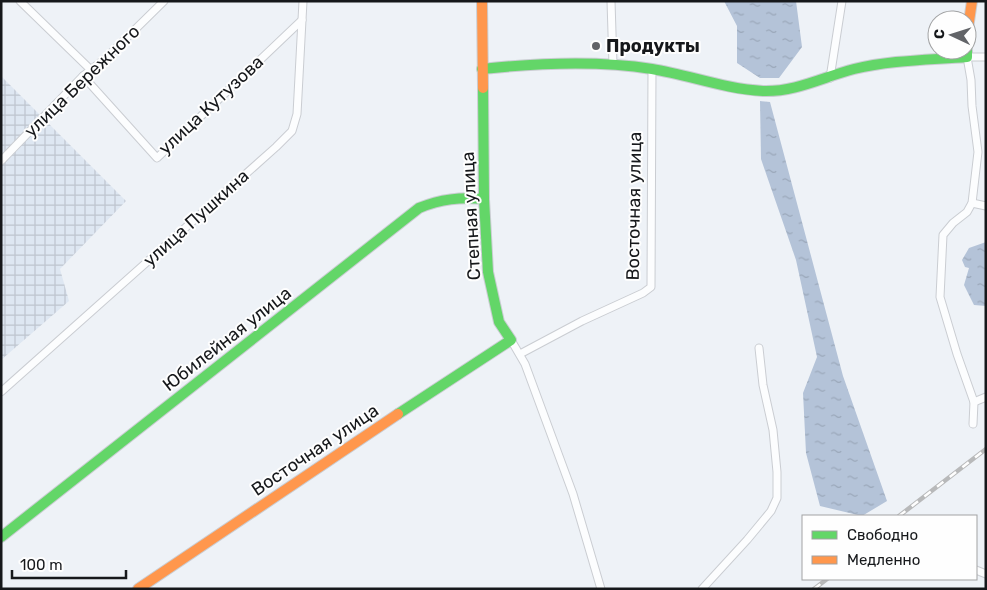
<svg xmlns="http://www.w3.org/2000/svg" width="987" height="590" font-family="Rubik,sans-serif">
<defs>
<pattern id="industrial-grid" width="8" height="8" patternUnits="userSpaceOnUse" patternTransform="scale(1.25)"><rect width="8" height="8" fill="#dee7f2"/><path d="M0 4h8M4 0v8" fill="none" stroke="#bec5cf"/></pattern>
<pattern id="water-ripples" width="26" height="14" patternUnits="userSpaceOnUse" patternTransform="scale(1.25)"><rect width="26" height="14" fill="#b4c3d8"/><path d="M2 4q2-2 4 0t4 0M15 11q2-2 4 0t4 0" fill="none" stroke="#9aa7b9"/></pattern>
</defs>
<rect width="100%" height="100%" fill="#eef2f7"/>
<path fill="url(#industrial-grid)" d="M 1,76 L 126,201 L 60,269 L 69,301 L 1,360 Z"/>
<g fill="url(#water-ripples)">
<path d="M 724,1 L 796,1 L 802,47 L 779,78 L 760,78 L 737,63 L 737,26 Z"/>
<path d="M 760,101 L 770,102 L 843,376 L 887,501 L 862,516 L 820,506 L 806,453 L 803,393 L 817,357 L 796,260 L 761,159 Z"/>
<path d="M 986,242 L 986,306 L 974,305 L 964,285 L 969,268 L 965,267 L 962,260 L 969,248 Z"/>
</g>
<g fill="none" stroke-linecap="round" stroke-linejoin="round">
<g stroke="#cacdd2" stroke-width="9">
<g id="street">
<path d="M 20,1 L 91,70"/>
<path d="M 611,1 L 613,65"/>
<path d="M 83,76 L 157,158 L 302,20"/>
<path d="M 830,78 L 842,1"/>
<path d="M 1,161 L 83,76 L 106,58 L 164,1"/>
<path d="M 972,203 L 986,206"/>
<path d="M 511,340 L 525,364 L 573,494 L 601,589"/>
<path d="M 520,354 L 582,321 L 643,293 L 651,287 L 652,69"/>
<path d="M 1,392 L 276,147 L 292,131 L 297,114 L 303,1"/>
<path d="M 974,402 L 986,397"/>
<path d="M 973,424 L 974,402 L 957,354 L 940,297 L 943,235 L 953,223 L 967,212 L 972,203 L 978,152 L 972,106 L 971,80 L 967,57 L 986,57"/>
<path d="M 976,570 L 986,574"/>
<path d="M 702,589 L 747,540 L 771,511 L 777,498 L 777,472 L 773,430 L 763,385 L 759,348"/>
</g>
</g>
<g stroke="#cacdd2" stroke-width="12">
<g id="fast">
<path d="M 482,69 C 538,63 596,60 652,69 C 689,75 725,89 763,91 C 796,92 823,77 854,69 C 891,60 929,60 967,57 L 967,50"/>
<path d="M 398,414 L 511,340 L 499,322 L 488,272 L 484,199 L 483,88"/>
<path d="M 1,537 L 419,208 C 441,199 460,197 484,199"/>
</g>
</g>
<g stroke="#cacdd2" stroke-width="12">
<g id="slow">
<path d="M 482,1 L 483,88"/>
<path d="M 967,35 L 972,1"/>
<path d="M 138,589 L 398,414"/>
</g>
</g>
<use href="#street" stroke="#fcfdfe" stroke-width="7"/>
<use href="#fast" stroke="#63d668" stroke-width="10"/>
<use href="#slow" stroke="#ff974d" stroke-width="10"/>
<g stroke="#b8b9ba" stroke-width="4.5">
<g id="rail">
<path d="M 899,516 L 986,449"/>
<path d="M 814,589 L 827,579"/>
</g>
</g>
<use href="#rail" stroke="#fefefe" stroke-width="2.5" stroke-dasharray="8" stroke-linecap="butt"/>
</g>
<circle fill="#626468" stroke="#fefefe" stroke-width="2" cx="596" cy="46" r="5"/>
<g text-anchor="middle" stroke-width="4" stroke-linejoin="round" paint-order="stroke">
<g font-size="18" font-weight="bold" fill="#16181b" stroke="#fefefe" text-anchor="start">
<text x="606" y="52">Продукты</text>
</g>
<g font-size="18" fill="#16181b" stroke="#fefefe">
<text transform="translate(82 81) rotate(-44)" y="6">улица Бережного</text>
<text transform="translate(211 105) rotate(-43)" y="6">улица Кутузова</text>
<text transform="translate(634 206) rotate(-89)" y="6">Восточная улица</text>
<text transform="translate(471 216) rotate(-93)" y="6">Степная улица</text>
<text transform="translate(196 218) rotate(-42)" y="6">улица Пушкина</text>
<text transform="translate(227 339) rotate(-38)" y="6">Юбилейная улица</text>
<text transform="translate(315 450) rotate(-34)" y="6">Восточная улица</text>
</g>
</g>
<rect width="987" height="590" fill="none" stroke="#16181b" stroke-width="5"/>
<rect x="802" y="515" width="175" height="65" fill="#fefefe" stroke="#a1a2a3"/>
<rect x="812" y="531" width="25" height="8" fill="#63d668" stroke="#a1a2a3"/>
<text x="847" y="540" font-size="15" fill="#16181b">Свободно</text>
<rect x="812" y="556" width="25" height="8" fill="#ff974d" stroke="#a1a2a3"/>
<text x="847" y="565" font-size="15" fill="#16181b">Медленно</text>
<g transform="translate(952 35) rotate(274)"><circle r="24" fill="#fefefe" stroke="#a1a2a3"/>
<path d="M0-4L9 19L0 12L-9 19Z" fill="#626468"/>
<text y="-8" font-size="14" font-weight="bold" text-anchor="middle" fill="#16181b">С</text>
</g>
<path d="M12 570v8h114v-8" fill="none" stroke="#16181b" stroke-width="2.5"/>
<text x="20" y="570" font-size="15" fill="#16181b" stroke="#fefefe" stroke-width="4" paint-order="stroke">100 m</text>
</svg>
